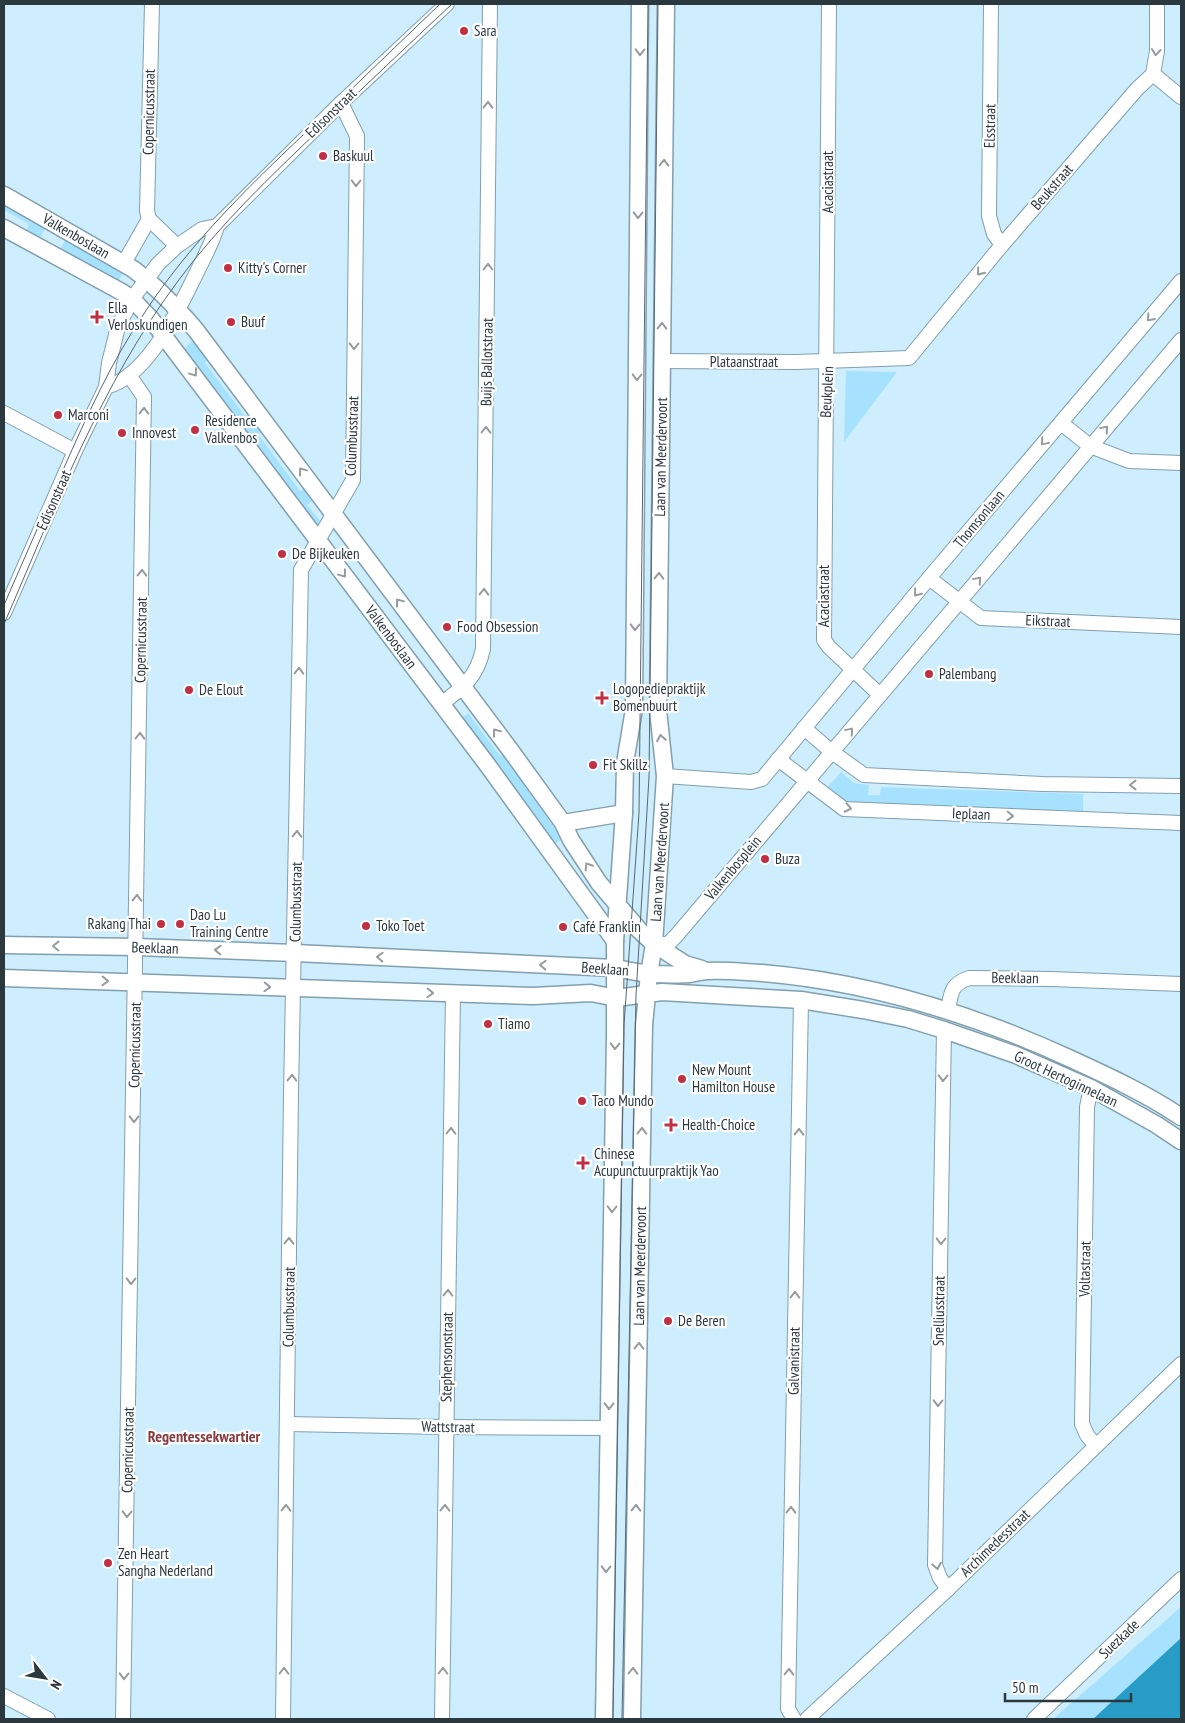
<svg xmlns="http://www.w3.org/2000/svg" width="1185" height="1723" font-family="'PT Sans Narrow',sans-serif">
<rect width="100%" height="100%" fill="#ceeefe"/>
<g fill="#a6e2fe">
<path d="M 4,201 L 47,225 L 39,239 L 26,231 L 29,224 L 4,210 Z"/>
<path d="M 67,236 L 124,271 L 118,282 L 60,250 Z"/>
<path d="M 194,339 L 208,359 L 205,363 L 245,416 L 249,414 L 262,431 L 258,434 L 300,491 L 304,488 L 313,500 L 307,505 L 322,523 L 317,527 L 182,351 Z"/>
<path d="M 846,371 L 897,372 L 844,442 Z"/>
<path d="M 468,713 L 500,756 L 502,754 L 562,839 L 552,846 L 462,718 Z"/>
<path d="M 841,772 L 854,783 L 869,785 L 868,795 L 880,795 L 881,787 L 1083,794 L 1083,812 L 847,803 L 826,789 Z"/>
<path d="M 1181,1607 L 1181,1638 L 1093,1719 L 1053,1719 Z"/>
</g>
<path fill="#279cc7" d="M 1181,1638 L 1181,1719 L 1093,1719 Z"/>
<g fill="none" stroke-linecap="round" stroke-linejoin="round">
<g stroke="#819fae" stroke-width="16">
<g id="minor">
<path d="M 152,4 L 147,211 L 149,219 L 177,246"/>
<path d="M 829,4 L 824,640 L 829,647 L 880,695"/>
<path d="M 991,4 L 989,216 L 994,234 L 1002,245"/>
<path d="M 1153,74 L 1181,97"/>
<path d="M 124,263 L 149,219"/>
<path d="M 662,361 L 796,362 L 909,358 L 1002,245 L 1137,89 L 1153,74 L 1157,51 L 1157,4"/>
<path d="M 106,387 C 149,376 179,308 197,272 C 204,257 213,242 217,226 L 341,103 L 447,4"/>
<path d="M 4,413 L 75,451"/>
<path d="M 1061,423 L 1090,446 L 1129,461 L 1181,463"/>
<path d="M 929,578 L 981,618 L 1181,627"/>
<path d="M 4,613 L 75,451 L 106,387 L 109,363 L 118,327 L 132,299 L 158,264 L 177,246 L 202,229 L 217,226"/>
<path d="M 441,704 C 463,688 477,677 483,649 L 490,4"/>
<path d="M 804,728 L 832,752 L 864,775 L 1042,784 L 1181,786"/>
<path d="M 778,759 L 844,809 L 1181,823"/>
<path d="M 665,776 L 751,782 L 762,779 L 929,578 L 1181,281"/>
<path d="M 654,944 L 668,944 L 676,936 L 1181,340"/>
<path d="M 948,1010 C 951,993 951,984 969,978 L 1051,979 L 1181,984"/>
<path d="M 944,1030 L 935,1565 L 940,1578 L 948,1589"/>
<path d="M 1091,1088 L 1087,1107 L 1082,1424 L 1087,1435 L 1096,1446"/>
<path d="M 287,1424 L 446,1427 L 609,1428"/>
<path d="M 4,1696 L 48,1719"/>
<path d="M 123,1719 L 144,397 L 129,375"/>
<path d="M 283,1719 L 291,1093 L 301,570 L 353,480 L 357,136 L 341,103"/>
<path d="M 442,1719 L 453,994"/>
<path d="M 794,1719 L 788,1709 L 801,1000"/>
<path d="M 807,1719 L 948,1589 L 1181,1364"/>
<path d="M 1034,1719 L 1181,1579"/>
</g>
</g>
<g stroke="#819fae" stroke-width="19">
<g id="tertiary">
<path d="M 4,195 L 133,269 C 156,286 176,307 195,329 L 511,751 L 563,823 L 571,840 L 599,883 L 640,931 L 654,944 L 685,964 L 702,969"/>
<path d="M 4,228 L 120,291 L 132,299 L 151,319 L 486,763 L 615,941"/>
<path d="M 563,823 L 624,813"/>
<path d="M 4,945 L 137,947 L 295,953 L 614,968 C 627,970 639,973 652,974 C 664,974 678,975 690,974 C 696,973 702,971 708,971 C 726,970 744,972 762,973 C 869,982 973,1014 1071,1059 C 1108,1076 1147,1094 1181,1117"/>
<path d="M 4,978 L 533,996 L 591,993 L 616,998 L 662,992 L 801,1000 L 863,1010 L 908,1019 L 944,1030 L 1016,1055 L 1091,1088 L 1157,1125 L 1181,1141"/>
<path d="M 604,1719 L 615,1035 L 615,941 L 624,813 L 625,763 L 634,709 L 640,4"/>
<path d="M 632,1719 L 644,1025 L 649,974 L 654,944 L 665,776 L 658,710 L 666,4"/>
</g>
</g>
<use href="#minor" stroke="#fff" stroke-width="14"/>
<use href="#tertiary" stroke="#fff" stroke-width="16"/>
<g stroke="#566871" stroke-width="1">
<path d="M 336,104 L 440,4"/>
<path d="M 4,605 C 24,560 43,515 63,470 C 87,416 111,362 145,312 C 189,245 245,190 303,135"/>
<path d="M 4,624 C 55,507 101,384 178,281 C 220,224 271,176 322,127 C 365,86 408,45 452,4"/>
<path d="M 613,1719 L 624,1025 L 639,813 L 648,4"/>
<path d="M 622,1719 L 636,995 L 649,777 L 658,4"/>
</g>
</g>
<defs><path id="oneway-chevron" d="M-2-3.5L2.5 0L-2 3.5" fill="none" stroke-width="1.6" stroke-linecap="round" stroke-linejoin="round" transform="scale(1.25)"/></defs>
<g stroke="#959c9e">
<use href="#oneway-chevron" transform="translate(640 52) rotate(91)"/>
<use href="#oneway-chevron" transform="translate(1156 52) rotate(96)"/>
<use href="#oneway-chevron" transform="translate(488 105) rotate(-89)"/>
<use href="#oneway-chevron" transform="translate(664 163) rotate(-89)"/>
<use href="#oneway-chevron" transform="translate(356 183) rotate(91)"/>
<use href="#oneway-chevron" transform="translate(638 215) rotate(91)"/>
<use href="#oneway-chevron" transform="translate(488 267) rotate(-90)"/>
<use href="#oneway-chevron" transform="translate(980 272) rotate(129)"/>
<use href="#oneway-chevron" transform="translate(1150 318) rotate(131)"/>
<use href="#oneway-chevron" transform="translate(662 326) rotate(-89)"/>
<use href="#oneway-chevron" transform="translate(354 346) rotate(91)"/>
<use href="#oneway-chevron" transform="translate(194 373) rotate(53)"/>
<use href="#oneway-chevron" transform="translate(637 377) rotate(91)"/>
<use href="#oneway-chevron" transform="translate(144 411) rotate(-89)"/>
<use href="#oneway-chevron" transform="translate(1105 429) rotate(-50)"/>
<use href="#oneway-chevron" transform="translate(486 430) rotate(-89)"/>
<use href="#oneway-chevron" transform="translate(1044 442) rotate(130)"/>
<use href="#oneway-chevron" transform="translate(302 471) rotate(-127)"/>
<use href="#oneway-chevron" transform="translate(142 573) rotate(-89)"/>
<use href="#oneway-chevron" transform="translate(343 574) rotate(53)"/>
<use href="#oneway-chevron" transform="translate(659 576) rotate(-89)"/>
<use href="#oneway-chevron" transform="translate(978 580) rotate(-50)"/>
<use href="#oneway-chevron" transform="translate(484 592) rotate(-89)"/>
<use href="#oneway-chevron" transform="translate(917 593) rotate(129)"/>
<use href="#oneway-chevron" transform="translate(399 602) rotate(-127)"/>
<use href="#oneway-chevron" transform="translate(635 627) rotate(91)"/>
<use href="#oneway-chevron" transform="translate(299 671) rotate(-89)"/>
<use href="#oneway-chevron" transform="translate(850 731) rotate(-50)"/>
<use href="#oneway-chevron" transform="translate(496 732) rotate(-127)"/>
<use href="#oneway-chevron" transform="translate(140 736) rotate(-89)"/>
<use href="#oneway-chevron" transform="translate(661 738) rotate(-99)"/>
<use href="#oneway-chevron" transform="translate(1133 785) rotate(-180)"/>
<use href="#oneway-chevron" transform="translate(848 808) rotate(12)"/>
<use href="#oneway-chevron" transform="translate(1010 816) rotate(2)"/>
<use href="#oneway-chevron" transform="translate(297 834) rotate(-89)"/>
<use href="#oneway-chevron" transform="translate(588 866) rotate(-123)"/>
<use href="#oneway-chevron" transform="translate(137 898) rotate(-89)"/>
<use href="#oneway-chevron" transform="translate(56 946) rotate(-179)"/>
<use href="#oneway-chevron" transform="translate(218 950) rotate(-178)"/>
<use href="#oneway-chevron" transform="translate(380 957) rotate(-177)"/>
<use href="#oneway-chevron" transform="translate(543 965) rotate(-177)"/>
<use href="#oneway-chevron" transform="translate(105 981) rotate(2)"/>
<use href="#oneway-chevron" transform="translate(267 987) rotate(2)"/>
<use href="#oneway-chevron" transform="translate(430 993) rotate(2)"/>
<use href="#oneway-chevron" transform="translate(615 1046) rotate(91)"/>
<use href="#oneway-chevron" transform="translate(292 1078) rotate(-89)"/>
<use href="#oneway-chevron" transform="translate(943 1078) rotate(91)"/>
<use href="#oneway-chevron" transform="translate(134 1119) rotate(91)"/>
<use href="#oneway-chevron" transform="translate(451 1131) rotate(-89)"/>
<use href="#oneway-chevron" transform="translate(642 1131) rotate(-89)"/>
<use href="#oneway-chevron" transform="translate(799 1132) rotate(-89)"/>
<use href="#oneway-chevron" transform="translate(612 1209) rotate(91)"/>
<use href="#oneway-chevron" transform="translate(289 1241) rotate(-89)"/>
<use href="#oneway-chevron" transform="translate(941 1241) rotate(91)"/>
<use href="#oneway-chevron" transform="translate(131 1281) rotate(91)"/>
<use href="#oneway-chevron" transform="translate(448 1293) rotate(-89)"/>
<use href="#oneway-chevron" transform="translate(795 1295) rotate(-89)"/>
<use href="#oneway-chevron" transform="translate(639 1346) rotate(-89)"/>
<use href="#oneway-chevron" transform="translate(938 1403) rotate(91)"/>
<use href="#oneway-chevron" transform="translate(609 1406) rotate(91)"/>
<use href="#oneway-chevron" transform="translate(286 1508) rotate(-89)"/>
<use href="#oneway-chevron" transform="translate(445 1508) rotate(-89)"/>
<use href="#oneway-chevron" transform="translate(636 1508) rotate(-89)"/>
<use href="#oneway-chevron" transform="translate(791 1510) rotate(-89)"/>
<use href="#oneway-chevron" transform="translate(127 1514) rotate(91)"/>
<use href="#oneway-chevron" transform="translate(937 1566) rotate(79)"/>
<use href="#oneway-chevron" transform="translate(606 1569) rotate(91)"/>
<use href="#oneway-chevron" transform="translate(284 1671) rotate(-89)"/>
<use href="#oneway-chevron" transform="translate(443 1671) rotate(-89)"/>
<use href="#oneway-chevron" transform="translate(633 1671) rotate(-89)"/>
<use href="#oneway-chevron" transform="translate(789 1672) rotate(-89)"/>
<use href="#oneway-chevron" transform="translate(124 1676) rotate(91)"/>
</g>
<g fill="#c03045" stroke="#fff" stroke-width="2">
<circle cx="464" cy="31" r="5"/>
<circle cx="323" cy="156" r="5"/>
<circle cx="228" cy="268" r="5"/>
<path d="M94.5 309.5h5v5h5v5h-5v5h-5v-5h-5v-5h5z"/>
<circle cx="231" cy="322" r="5"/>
<circle cx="58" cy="415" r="5"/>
<circle cx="195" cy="430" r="5"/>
<circle cx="122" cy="433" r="5"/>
<circle cx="282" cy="554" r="5"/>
<circle cx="447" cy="627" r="5"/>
<circle cx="929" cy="674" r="5"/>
<circle cx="189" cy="690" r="5"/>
<path d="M599.5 690.5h5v5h5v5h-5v5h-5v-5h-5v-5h5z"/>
<circle cx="593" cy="765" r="5"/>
<circle cx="765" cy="859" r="5"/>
<circle cx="161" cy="924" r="5"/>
<circle cx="180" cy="924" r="5"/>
<circle cx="366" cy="926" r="5"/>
<circle cx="563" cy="927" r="5"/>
<circle cx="488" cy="1024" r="5"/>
<circle cx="682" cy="1079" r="5"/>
<circle cx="582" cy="1101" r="5"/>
<path d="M668.5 1117.5h5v5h5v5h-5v5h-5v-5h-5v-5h5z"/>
<path d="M580.5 1155.5h5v5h5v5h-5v5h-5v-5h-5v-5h5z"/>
<circle cx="668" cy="1321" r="5"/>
<circle cx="108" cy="1563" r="5"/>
</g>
<g text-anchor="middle" stroke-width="4.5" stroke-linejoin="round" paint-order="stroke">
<g font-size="15" fill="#2b383e" stroke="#fff" text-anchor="start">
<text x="474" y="36">Sara</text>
<text x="333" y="161">Baskuul</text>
<text x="238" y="273">Kitty's Corner</text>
<text x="108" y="313">Ella<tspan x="108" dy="17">Verloskundigen</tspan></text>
<text x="241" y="327">Buuf</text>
<text x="68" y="420">Marconi</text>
<text x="205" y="426">Residence<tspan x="205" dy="17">Valkenbos</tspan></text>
<text x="132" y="438">Innovest</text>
<text x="292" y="559">De Bijkeuken</text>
<text x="457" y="632">Food Obsession</text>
<text x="939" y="679">Palembang</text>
<text x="613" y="694">Logopediepraktijk<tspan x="613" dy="17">Bomenbuurt</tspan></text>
<text x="199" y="695">De Elout</text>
<text x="603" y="770">Fit Skillz</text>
<text x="775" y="864">Buza</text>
<text x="190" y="920">Dao Lu<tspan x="190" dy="17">Training Centre</tspan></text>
<text x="151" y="929" text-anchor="end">Rakang Thai</text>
<text x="376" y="931">Toko Toet</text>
<text x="573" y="932">Café Franklin</text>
<text x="498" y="1029">Tiamo</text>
<text x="692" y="1075">New Mount<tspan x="692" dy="17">Hamilton House</tspan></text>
<text x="592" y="1106">Taco Mundo</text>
<text x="682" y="1130">Health-Choice</text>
<text x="594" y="1159">Chinese<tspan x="594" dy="17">Acupunctuurpraktijk Yao</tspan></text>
<text x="678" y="1326">De Beren</text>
<text x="118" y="1559">Zen Heart<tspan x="118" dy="17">Sangha Nederland</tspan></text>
</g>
<g font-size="15" fill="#2b383e" stroke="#fff">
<text transform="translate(149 112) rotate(-89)" y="5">Copernicusstraat</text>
<text transform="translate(331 113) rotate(-44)" y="5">Edisonstraat</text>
<text transform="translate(990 126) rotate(-89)" y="5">Elsstraat</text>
<text transform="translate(828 182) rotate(-90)" y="5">Acaciastraat</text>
<text transform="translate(1052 187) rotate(-49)" y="5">Beukstraat</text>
<text transform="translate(76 236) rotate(30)" y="5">Valkenboslaan</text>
<text transform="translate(487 362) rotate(-89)" y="5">Buijs Ballotstraat</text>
<text x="744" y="367">Plataanstraat</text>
<text transform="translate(827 392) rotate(-87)" y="5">Beukplein</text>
<text transform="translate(352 436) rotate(-88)" y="5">Columbusstraat</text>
<text transform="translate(661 457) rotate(-89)" y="5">Laan van Meerdervoort</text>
<text transform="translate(54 500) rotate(-66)" y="5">Edisonstraat</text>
<text transform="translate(979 519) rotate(-50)" y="5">Thomsonlaan</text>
<text transform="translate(824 596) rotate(-90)" y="5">Acaciastraat</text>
<text transform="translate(1048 621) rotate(2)" y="5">Eikstraat</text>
<text transform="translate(391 637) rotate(53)" y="5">Valkenboslaan</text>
<text transform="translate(141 640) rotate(-89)" y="5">Copernicusstraat</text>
<text transform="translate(971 814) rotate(2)" y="5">Ieplaan</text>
<text transform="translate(660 862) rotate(-86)" y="5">Laan van Meerdervoort</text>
<text transform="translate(733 868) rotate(-50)" y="5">Valkenbosplein</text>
<text transform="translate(296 902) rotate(-89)" y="5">Columbusstraat</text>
<text transform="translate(155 948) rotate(2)" y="5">Beeklaan</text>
<text transform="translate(605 969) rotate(4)" y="5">Beeklaan</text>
<text transform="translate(1015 978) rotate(1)" y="5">Beeklaan</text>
<text transform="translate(135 1045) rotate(-89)" y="5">Copernicusstraat</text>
<text transform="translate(1066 1079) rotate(25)" y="5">Groot Hertoginnelaan</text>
<text transform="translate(640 1266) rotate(-89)" y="5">Laan van Meerdervoort</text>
<text transform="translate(1085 1269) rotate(-89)" y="5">Voltastraat</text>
<text transform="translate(289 1307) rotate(-89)" y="5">Columbusstraat</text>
<text transform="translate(939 1311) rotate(-89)" y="5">Snelliusstraat</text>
<text transform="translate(447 1357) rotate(-89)" y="5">Stephensonstraat</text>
<text transform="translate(794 1361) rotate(-89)" y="5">Galvanistraat</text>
<text transform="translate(448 1427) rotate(1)" y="5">Wattstraat</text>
<text transform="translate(128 1450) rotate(-89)" y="5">Copernicusstraat</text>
<text transform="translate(995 1543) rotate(-44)" y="5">Archimedesstraat</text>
<text transform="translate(1119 1639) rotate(-44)" y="5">Suezkade</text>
</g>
<g font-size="16" font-weight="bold" fill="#853c41" stroke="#fff">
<text x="204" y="1442">Regentessekwartier</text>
</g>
</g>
<rect width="1185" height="1723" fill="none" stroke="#2b383e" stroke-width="10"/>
<g transform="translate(45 1678) rotate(121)" stroke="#ffffff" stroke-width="4" paint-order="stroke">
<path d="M0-4L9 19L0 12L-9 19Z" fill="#2b383e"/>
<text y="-8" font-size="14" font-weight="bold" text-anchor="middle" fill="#2b383e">N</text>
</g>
<path d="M1005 1693v8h126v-8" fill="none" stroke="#2b383e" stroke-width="2.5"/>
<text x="1012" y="1693" font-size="15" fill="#2b383e" stroke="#ffffff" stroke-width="4" paint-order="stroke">50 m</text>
</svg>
